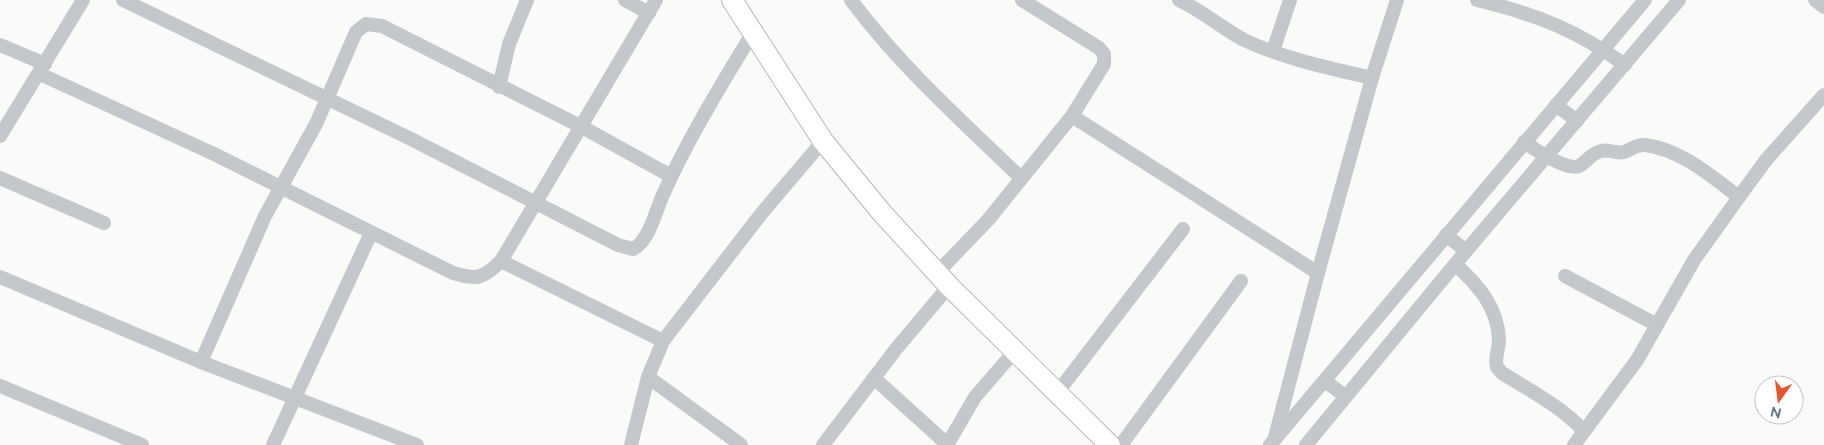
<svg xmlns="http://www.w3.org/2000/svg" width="1824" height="445" font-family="Raleway,sans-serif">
<rect width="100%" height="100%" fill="#fafaf8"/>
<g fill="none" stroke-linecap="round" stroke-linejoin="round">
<g stroke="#b3babf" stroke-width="22">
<path id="secondary" d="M 732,0 L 823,141 L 882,213 L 949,286 L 1110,445"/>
</g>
<g stroke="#c3c8cc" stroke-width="14">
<path d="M 123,0 L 411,139 L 618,245 L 633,249 C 649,241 655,213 662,197 C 687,140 720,87 752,34"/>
<path d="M 625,0 L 649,13"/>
<path d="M 851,0 C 900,66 962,121 1021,178"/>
<path d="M 1179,0 C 1202,11 1222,28 1244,40 C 1285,59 1329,68 1372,78"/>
<path d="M 1477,0 C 1535,14 1577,30 1625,65"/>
<path d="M 1815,0 L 1824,7"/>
<path d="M 0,45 L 45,64"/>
<path d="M 1273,51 L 1290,0"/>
<path d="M 40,74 L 214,154 L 453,273 C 478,280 482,279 501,261 L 656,0"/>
<path d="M 499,87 L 509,44 L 527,0"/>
<path d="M 1556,105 L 1577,121"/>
<path d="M 1072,116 L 1318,273 L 1275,437"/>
<path d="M 0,136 L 83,0"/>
<path d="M 1524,142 C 1534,149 1569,172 1579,166 C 1587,162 1591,153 1601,151 C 1609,149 1616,154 1624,152 C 1631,150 1636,144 1645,145 C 1680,149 1711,176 1739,197"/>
<path d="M 0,178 L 104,223"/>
<path d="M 1446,235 L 1466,251"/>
<path d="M 501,261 L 663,341"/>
<path d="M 1455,264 C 1478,285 1498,307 1499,340 C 1499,349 1494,358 1497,367 L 1502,373 C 1531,391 1560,406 1584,431"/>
<path d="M 937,273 L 988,220 L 1072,116 L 1104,64 L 1104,54 L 1099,48 L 1022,0"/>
<path d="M 1318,273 L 1372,78 L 1397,0"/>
<path d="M 1565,276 L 1657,325"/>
<path d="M 0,277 L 201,362 L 417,445"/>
<path d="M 201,362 L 265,216 L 316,124 L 356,32 L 366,24 L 382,26 L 582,127 L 671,176"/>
<path d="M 648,377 L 741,445"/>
<path d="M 874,378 L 948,445"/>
<path d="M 1325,381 L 1345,396"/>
<path d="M 0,386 L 142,445"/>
<path d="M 1057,393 L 1183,229"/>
<path d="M 273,445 L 371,233"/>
<path d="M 631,445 L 648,377 L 663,341 L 761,214 L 823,141"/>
<path d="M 823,445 L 896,349 L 949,286"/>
<path d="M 947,445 L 975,397 L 1014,352"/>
<path d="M 1121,445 L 1241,281"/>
<path d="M 1270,445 L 1645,0"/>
<path d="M 1306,445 L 1466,251 L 1679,0"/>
<path d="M 1574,445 L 1637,360 L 1694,260 L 1739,197 L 1766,160 L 1824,95"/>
</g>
<use href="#secondary" stroke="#fff" stroke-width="20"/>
</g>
<g transform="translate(1779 400) rotate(194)"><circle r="24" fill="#ffffff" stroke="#c1c8cd"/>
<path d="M0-4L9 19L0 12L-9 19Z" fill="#e4572e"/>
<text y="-8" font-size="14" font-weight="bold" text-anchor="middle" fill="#657683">N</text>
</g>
</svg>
